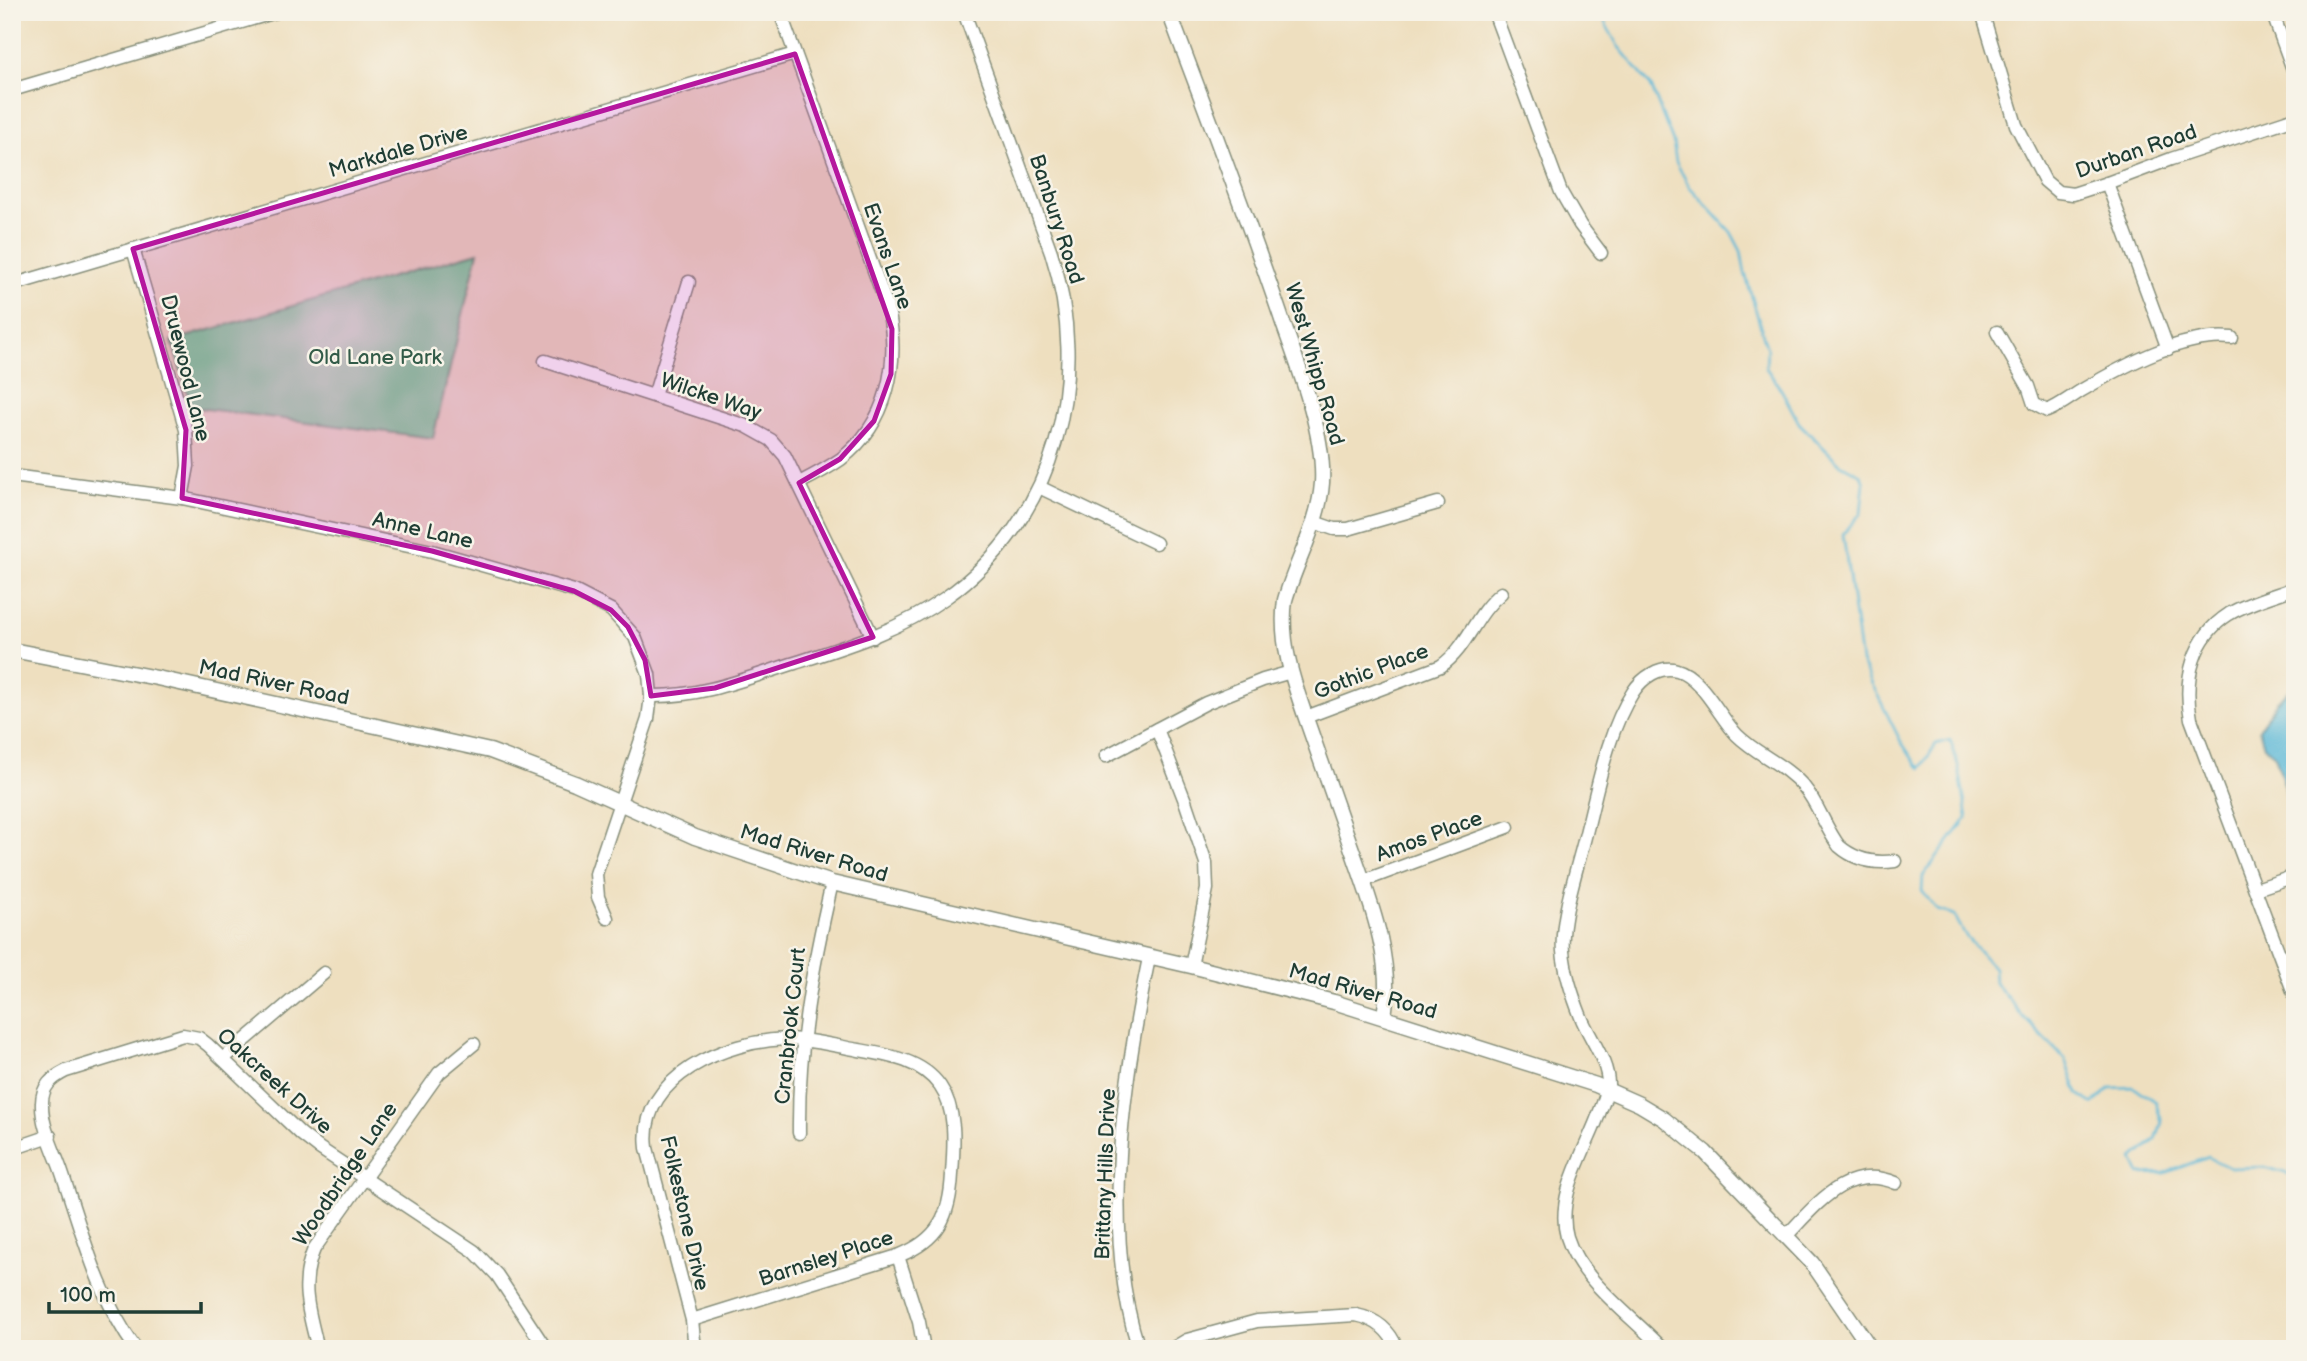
<svg xmlns="http://www.w3.org/2000/svg" width="2307" height="1361" font-family="'Balsamiq Sans',sans-serif">
<rect width="100%" height="100%" fill="#f7f3e8"/>
<filter id="ink" filterUnits="userSpaceOnUse"><feTurbulence type="fractalNoise" baseFrequency=".0143" numOctaves="2"/><feDisplacementMap in="SourceGraphic" scale="14" xChannelSelector="R" yChannelSelector="G"/><feConvolveMatrix kernelMatrix="1 2 1 2 8 2 1 2 1" color-interpolation-filters="sRGB"/></filter>
<filter id="wash" filterUnits="userSpaceOnUse"><feTurbulence type="fractalNoise" baseFrequency=".00686" numOctaves="4" result="noise"/><feDisplacementMap in="SourceGraphic" scale="28" xChannelSelector="R" yChannelSelector="G"/><feGaussianBlur stdDeviation="1.57" result="paint"/><feColorMatrix in="noise" values="0 0 0 0 0 0 0 0 0 0 0 0 0 0 0 0 0 1.4 0 .05"/><feComposite in="paint" operator="in"/></filter>
<g filter="url(#wash)">
<rect width="100%" height="100%" fill="#eedfbf"/>
<path fill="#7fd599" stroke="#4f8966" stroke-width="2" d="M 478,252 L 433,438 L 191,407 L 172,341 Z"/>
<path fill="#59b7d7" stroke="#3c7a86" stroke-width="2" d="M 2295,686 L 2295,849 L 2285,787 L 2275,755 L 2264,746 L 2259,729 L 2277,701 Z"/>
<g fill="none" stroke-linecap="round" stroke-linejoin="round">
<path stroke="#59b7d7" stroke-width="2.5" d="M 1599,12 L 1618,46 L 1651,86 L 1673,142 L 1676,162 L 1689,186 L 1731,232 L 1741,251 L 1745,273 L 1767,349 L 1766,368 L 1782,391 L 1799,423 L 1839,463 L 1861,475 L 1864,482 L 1861,513 L 1843,534 L 1861,662 L 1900,740 L 1916,764 L 1921,768 L 1936,744 L 1950,740 C 1960,765 1963,792 1967,818 L 1923,876 L 1922,891 L 1937,910 L 1954,915 L 1967,938 L 1994,968 L 1995,983 L 2026,1020 L 2066,1060 L 2078,1094 L 2093,1104 L 2110,1088 L 2133,1087 L 2155,1101 L 2162,1122 L 2156,1139 L 2133,1159 L 2140,1174 L 2165,1173 L 2208,1157 L 2230,1168 L 2265,1167 L 2295,1176"/>
</g>
</g>
<g filter="url(#ink)">
<g fill="none" stroke-linecap="round" stroke-linejoin="round">
<g stroke="#868e7a" stroke-width="15">
<g id="minor">
<path d="M 780,12 L 888,309 C 900,364 888,423 841,459 C 828,468 813,476 799,483"/>
<path d="M 1494,12 L 1561,192 L 1580,225 L 1601,253"/>
<path d="M 1982,12 L 2016,125 L 2045,181 L 2058,192 L 2073,194 L 2107,183 L 2171,159 L 2295,118"/>
<path d="M 2272,12 L 2295,75"/>
<path d="M 12,90 L 276,12"/>
<path d="M 2107,183 L 2168,349"/>
<path d="M 133,249 L 186,430 L 188,466 L 182,498"/>
<path d="M 12,285 L 795,54"/>
<path d="M 1997,332 L 2028,386 L 2034,404 L 2047,411 C 2060,406 2072,396 2084,389 C 2125,365 2184,333 2232,338"/>
<path d="M 545,361 L 746,426 L 771,440 L 785,456 L 873,637"/>
<path d="M 654,396 L 689,282"/>
<path d="M 12,476 L 182,498 L 432,551 L 574,591 L 611,610 L 635,637 L 649,674 L 651,696 L 648,719 L 596,874 L 598,897 L 607,918"/>
<path d="M 1039,487 L 1156,543"/>
<path d="M 1314,522 L 1334,529 L 1348,529 L 1438,503"/>
<path d="M 2295,588 C 2273,596 2249,602 2229,614 C 2193,637 2183,679 2191,719 L 2295,996"/>
<path d="M 651,696 C 702,697 747,678 795,663 C 848,646 900,630 945,598 C 1057,519 1092,378 1051,252 L 964,12"/>
<path d="M 1306,717 L 1441,666 C 1468,647 1475,614 1501,593"/>
<path d="M 1157,729 L 1185,801 L 1206,863 L 1207,889 L 1191,966"/>
<path d="M 1106,756 L 1206,703 L 1263,680 L 1291,672"/>
<path d="M 1363,881 L 1508,827"/>
<path d="M 2256,889 L 2295,876"/>
<path d="M 223,1059 L 324,973"/>
<path d="M 799,1133 C 798,1045 812,968 832,883"/>
<path d="M 12,1149 L 50,1136"/>
<path d="M 1787,1235 C 1817,1204 1848,1163 1896,1183"/>
<path d="M 898,1256 L 919,1322 L 924,1349"/>
<path d="M 692,1320 L 898,1256 C 939,1240 950,1216 952,1174 C 954,1145 957,1110 940,1086 C 922,1060 888,1055 859,1050 C 835,1046 810,1039 786,1039 C 727,1041 638,1076 647,1148 L 692,1320 L 695,1349"/>
<path d="M 136,1349 C 98,1297 82,1231 61,1170 C 54,1150 41,1125 42,1103 C 42,1086 52,1078 66,1071 L 183,1035 L 199,1038 L 208,1045 L 301,1134 L 319,1148 L 474,1251 L 497,1275 L 546,1349"/>
<path d="M 318,1349 C 309,1312 299,1285 314,1249 L 439,1073 L 474,1044"/>
<path d="M 1139,1349 C 1100,1231 1124,1078 1149,958"/>
<path d="M 1172,1349 L 1187,1340 L 1257,1321 L 1356,1315 C 1376,1319 1390,1330 1397,1349"/>
<path d="M 1663,1349 C 1633,1317 1580,1280 1567,1237 C 1555,1195 1587,1149 1600,1111 C 1603,1103 1607,1094 1608,1086 C 1609,1062 1590,1039 1581,1017 C 1573,997 1565,974 1563,951 C 1560,920 1577,869 1585,837 C 1597,791 1607,732 1633,692 C 1642,678 1660,665 1677,670 C 1701,676 1720,718 1737,735 C 1757,755 1786,765 1804,787 C 1819,805 1825,828 1839,846 C 1855,860 1874,864 1895,861"/>
</g>
</g>
<g stroke="#868e7a" stroke-width="17">
<g id="tertiary">
<path d="M 1169,12 C 1208,116 1248,219 1283,323 C 1299,368 1325,435 1322,483 C 1319,524 1296,561 1285,600 C 1279,643 1294,684 1308,724 C 1322,763 1335,802 1349,841 C 1368,896 1394,957 1384,1017"/>
<path d="M 12,650 L 157,678 L 490,751 L 575,783 L 695,837 L 832,883 L 1191,966 L 1334,1002 L 1596,1085 L 1639,1104 L 1664,1119 L 1705,1152 L 1812,1263 L 1871,1349"/>
</g>
</g>
<use href="#minor" stroke="#fff" stroke-width="12"/>
<use href="#tertiary" stroke="#fff" stroke-width="14"/>
</g>
</g>
<path fill="#b5179e" fill-opacity="0.2" stroke="#b5179e" stroke-width="5" stroke-linejoin="round" d="M 795,54 L 892,329 L 891,374 L 874,421 L 840,459 L 799,483 L 873,637 L 715,688 L 651,696 L 645,660 L 628,627 L 611,610 L 574,591 L 432,551 L 182,498 L 186,430 L 133,249 Z"/>
<g text-anchor="middle" stroke-width="5" stroke-linejoin="round" paint-order="stroke">
<g font-size="21" fill="#1f3d34" stroke="#f7f3e8">
<text transform="translate(398 151) rotate(-16)" y="7">Markdale Drive</text>
<text transform="translate(2136 151) rotate(-19)" y="7">Durban Road</text>
<text transform="translate(1057 219) rotate(72)" y="7">Banbury Road</text>
<text transform="translate(888 256) rotate(71)" y="7">Evans Lane</text>
<text transform="translate(1315 364) rotate(74)" y="7">West Whipp Road</text>
<text transform="translate(186 368) rotate(76)" y="7">Druewood Lane</text>
<text transform="translate(711 396) rotate(19)" y="7">Wilcke Way</text>
<text transform="translate(423 530) rotate(13)" y="7">Anne Lane</text>
<text transform="translate(1371 671) rotate(-21)" y="7">Gothic Place</text>
<text transform="translate(274 682) rotate(12)" y="7">Mad River Road</text>
<text transform="translate(1429 836) rotate(-20)" y="7">Amos Place</text>
<text transform="translate(814 853) rotate(17)" y="7">Mad River Road</text>
<text transform="translate(1363 991) rotate(16)" y="7">Mad River Road</text>
<text transform="translate(790 1026) rotate(-84)" y="7">Cranbrook Court</text>
<text transform="translate(275 1081) rotate(42)" y="7">Oakcreek Drive</text>
<text transform="translate(345 1174) rotate(-56)" y="7">Woodbridge Lane</text>
<text transform="translate(1105 1174) rotate(-88)" y="7">Brittany Hills Drive</text>
<text transform="translate(685 1213) rotate(77)" y="7">Folkestone Drive</text>
<text transform="translate(826 1258) rotate(-18)" y="7">Barnsley Place</text>
</g>
<g font-size="21" fill="#325b48" stroke="#f7f3e8">
<text x="375" y="364">Old Lane Park</text>
</g>
</g>
<rect width="2307" height="1361" fill="none" stroke="#f7f3e8" stroke-width="42"/>
<path d="M49 1302v10h152v-10" fill="none" stroke="#1f3d34" stroke-width="3.5"/>
<text x="60" y="1302" font-size="21" fill="#1f3d34" stroke="#f7f3e8" stroke-width="5" paint-order="stroke">100 m</text>
</svg>
